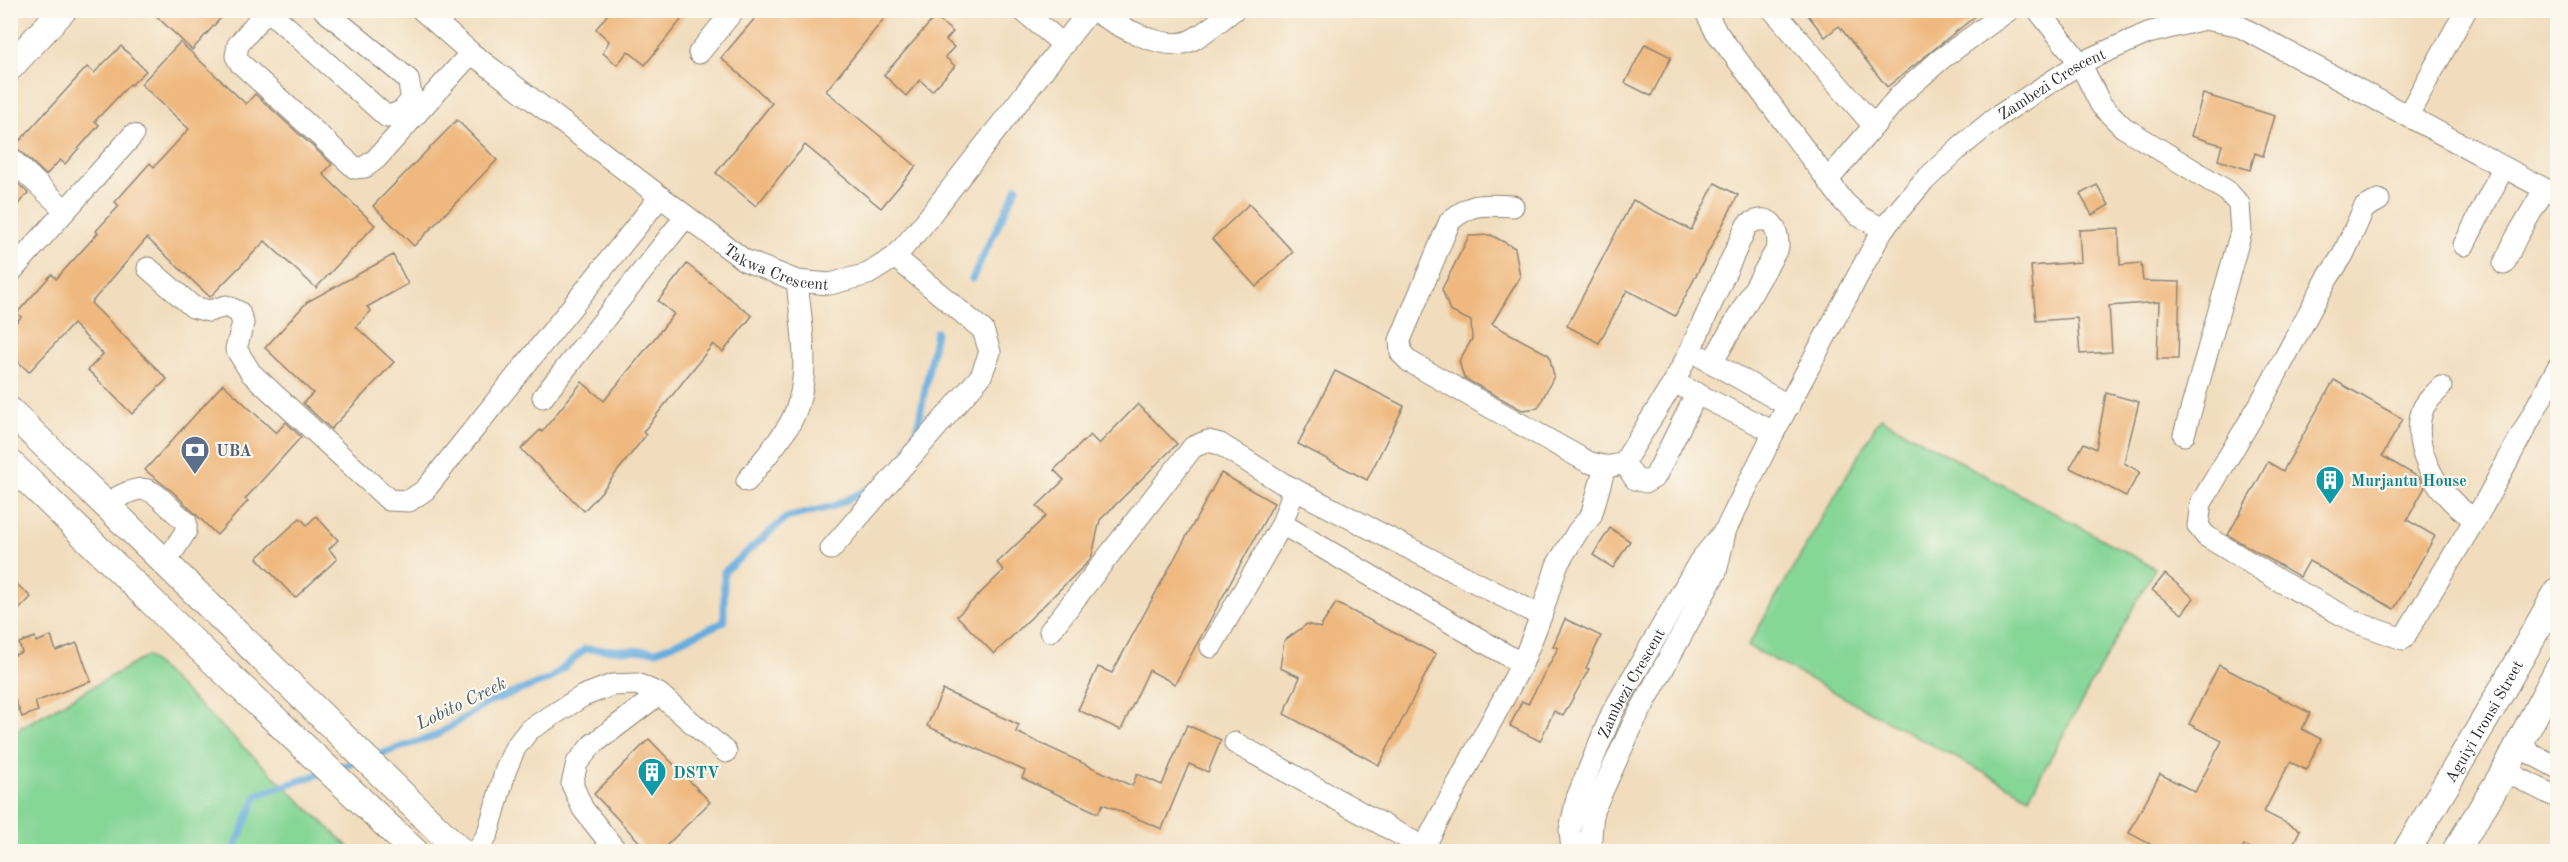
<svg xmlns="http://www.w3.org/2000/svg" width="2568" height="862" font-family="'Old Standard TT',serif">
<rect width="100%" height="100%" fill="#fbf7ec"/>
<filter id="ink" filterUnits="userSpaceOnUse"><feTurbulence type="fractalNoise" baseFrequency=".0167" numOctaves="2"/><feDisplacementMap in="SourceGraphic" scale="12" xChannelSelector="R" yChannelSelector="G"/><feConvolveMatrix kernelMatrix="1 2 1 2 8 2 1 2 1" color-interpolation-filters="sRGB"/></filter>
<filter id="wash" filterUnits="userSpaceOnUse"><feTurbulence type="fractalNoise" baseFrequency=".008" numOctaves="4" result="noise"/><feDisplacementMap in="SourceGraphic" scale="24" xChannelSelector="R" yChannelSelector="G"/><feGaussianBlur stdDeviation="1.35" result="paint"/><feColorMatrix in="noise" values="0 0 0 0 0 0 0 0 0 0 0 0 0 0 0 0 0 1.4 0 .05"/><feComposite in="paint" operator="in"/></filter>
<g filter="url(#wash)">
<rect width="100%" height="100%" fill="#f1ddbd"/>
<g fill="#86d696" stroke="#588060" stroke-width="1.5">
<path d="M 1880,418 L 2155,568 L 2029,797 L 1748,646 Z"/>
<path d="M 147,656 L 353,851 L 11,851 L 11,733 Z"/>
</g>
<g fill="none" stroke-linecap="round" stroke-linejoin="round">
<g stroke="#68acdd" stroke-width="7">
<path d="M 972,279 L 1017,187"/>
<path d="M 907,448 L 917,431 L 936,332"/>
<path d="M 372,757 L 437,735 L 489,702 L 550,679 L 585,649 L 657,651 L 724,622 L 724,572 L 786,518 L 834,506 L 877,485"/>
<path d="M 335,769 L 359,761"/>
<path d="M 233,852 L 257,795 L 322,773"/>
</g>
</g>
<g id="blocks">
<g fill="#efb87e">
<path d="M 150,10 L 228,10 L 192,50 Z"/>
<path d="M 611,10 L 689,10 L 645,65 L 628,51 L 617,65 L 603,53 L 609,41 L 596,29 Z"/>
<path d="M 762,10 L 891,10 L 826,91 L 916,166 L 881,208 L 805,145 L 756,206 L 716,173 L 772,103 L 721,58 Z"/>
<path d="M 1804,10 L 1983,10 L 1887,87 L 1839,26 L 1825,37 Z"/>
<path d="M 935,17 L 953,32 L 946,40 L 954,47 L 945,57 L 955,66 L 932,91 L 920,80 L 906,96 L 884,75 Z"/>
<path d="M 180,42 L 246,104 L 255,94 L 332,164 L 323,174 L 375,225 L 316,288 L 265,241 L 210,297 L 147,238 L 91,303 L 167,379 L 132,414 L 88,370 L 103,354 L 73,324 L 29,372 L 10,354 L 10,329 L 21,317 L 17,313 L 52,274 L 56,279 L 98,233 L 96,231 L 119,206 L 115,202 L 150,163 L 154,167 L 189,129 L 141,84 Z"/>
<path d="M 1645,44 L 1671,57 L 1651,96 L 1625,83 Z"/>
<path d="M 121,46 L 146,71 L 131,85 L 130,84 L 95,121 L 99,125 L 65,164 L 60,160 L 46,175 L 15,146 L 87,67 L 94,73 Z"/>
<path d="M 2203,94 L 2275,116 L 2263,156 L 2255,153 L 2250,170 L 2218,160 L 2222,145 L 2191,136 Z"/>
<path d="M 457,120 L 497,160 L 414,246 L 373,206 Z"/>
<path d="M 10,176 L 28,193 L 10,213 Z"/>
<path d="M 1715,183 L 1738,195 L 1675,316 L 1627,290 L 1599,343 L 1567,326 L 1633,200 L 1691,230 Z"/>
<path d="M 2097,185 L 2109,205 L 2092,215 L 2080,194 Z"/>
<path d="M 1249,204 L 1293,252 L 1256,287 L 1212,239 Z"/>
<path d="M 2119,228 L 2120,265 L 2141,263 L 2143,281 L 2180,282 L 2178,359 L 2157,359 L 2159,302 L 2109,306 L 2112,352 L 2080,354 L 2077,318 L 2036,321 L 2031,266 L 2081,262 L 2079,230 Z"/>
<path d="M 1491,235 L 1515,248 L 1520,277 L 1492,324 L 1549,355 L 1554,376 L 1538,408 L 1522,410 L 1464,378 L 1459,361 L 1472,339 L 1471,321 L 1450,311 L 1442,289 L 1469,236 Z"/>
<path d="M 393,255 L 408,284 L 367,307 L 371,311 L 356,327 L 394,362 L 331,429 L 303,403 L 313,393 L 265,348 L 307,302 Z"/>
<path d="M 687,264 L 752,316 L 723,352 L 713,344 L 643,432 L 646,435 L 602,491 L 584,511 L 521,449 L 540,430 L 542,432 L 582,382 L 604,401 L 674,314 L 658,301 Z"/>
<path d="M 1335,371 L 1404,406 L 1367,480 L 1298,444 Z"/>
<path d="M 2334,380 L 2403,419 L 2382,456 L 2420,478 L 2425,487 L 2407,520 L 2435,536 L 2394,609 L 2309,561 L 2300,577 L 2228,535 L 2268,462 L 2283,471 Z"/>
<path d="M 223,384 L 276,433 L 286,422 L 301,437 L 245,499 L 248,501 L 217,535 L 173,492 L 145,470 Z"/>
<path d="M 2106,393 L 2139,402 L 2124,463 L 2140,472 L 2126,496 L 2070,468 L 2084,443 L 2096,449 Z"/>
<path d="M 1138,404 L 1177,444 L 1100,520 L 1092,556 L 1088,562 L 994,654 L 957,616 L 1004,570 L 997,563 L 1046,516 L 1037,506 L 1064,480 L 1054,470 L 1090,435 L 1099,444 Z"/>
<path d="M 1221,473 L 1274,503 L 1175,684 L 1149,670 L 1121,730 L 1078,710 L 1098,667 L 1112,673 Z"/>
<path d="M 316,516 L 338,540 L 329,549 L 337,559 L 295,598 L 257,558 L 300,518 L 307,525 Z"/>
<path d="M 1610,528 L 1630,541 L 1613,568 L 1593,555 Z"/>
<path d="M 2165,574 L 2194,598 L 2182,614 L 2152,590 Z"/>
<path d="M 10,578 L 31,597 L 10,619 Z"/>
<path d="M 1336,603 L 1436,654 L 1379,765 L 1284,714 L 1300,677 L 1280,668 L 1284,641 L 1307,624 L 1320,628 Z"/>
<path d="M 1565,619 L 1601,636 L 1586,668 L 1589,669 L 1563,716 L 1554,711 L 1540,741 L 1510,726 L 1522,701 L 1528,704 L 1558,648 L 1553,646 Z"/>
<path d="M 51,636 L 56,651 L 77,643 L 91,681 L 35,702 L 38,711 L 22,717 L 10,687 L 10,657 L 22,652 L 19,643 L 35,637 L 36,642 Z"/>
<path d="M 2219,665 L 2310,713 L 2302,729 L 2321,739 L 2306,770 L 2290,762 L 2264,812 L 2300,830 L 2289,852 L 2256,852 L 2244,845 L 2240,852 L 2165,852 L 2129,833 L 2160,774 L 2195,792 L 2222,741 L 2189,724 Z"/>
<path d="M 943,690 L 1019,725 L 1016,732 L 1132,786 L 1137,774 L 1162,785 L 1187,725 L 1221,740 L 1208,772 L 1189,764 L 1162,829 L 1103,804 L 1098,813 L 1022,778 L 1025,771 L 927,726 Z"/>
<path d="M 649,739 L 710,802 L 660,852 L 649,852 L 594,794 Z"/>
</g>
</g>
</g>
<g filter="url(#ink)">
<use href="#blocks" fill-opacity="0" stroke="#8e8474" stroke-width="1.5"/>
<g fill="none" stroke-linecap="round" stroke-linejoin="round">
<g stroke="#8e8474" stroke-width="23">
<g id="minor">
<path d="M 267,10 L 238,45 L 236,56 L 240,63 L 355,168 L 365,167 L 376,159 L 471,53"/>
<path d="M 268,10 L 387,117 L 402,111 L 412,99 L 408,79 L 324,10"/>
<path id="s1" d="M 422,10 L 471,53 L 744,260 L 797,281 L 830,284 L 868,274 L 895,257 L 921,227 L 1090,10"/>
<path d="M 1022,10 L 1064,45"/>
<path d="M 1093,10 C 1116,25 1166,54 1192,40 C 1207,32 1220,20 1234,10"/>
<path d="M 1705,10 L 1715,30 L 1844,202 L 1859,216 L 1883,229"/>
<path d="M 1773,10 L 1874,126"/>
<path d="M 2038,10 L 2080,63 L 2101,105 L 2123,127 L 2227,191 L 2239,204 L 2241,232 L 2184,435"/>
<path d="M 699,53 L 734,10"/>
<path d="M 2408,115 L 2466,10"/>
<path d="M 10,158 L 65,210"/>
<path d="M 1828,180 L 1900,95 L 1941,59 L 2009,10"/>
<path d="M 2379,200 L 2364,208 L 2343,255 L 2327,279 L 2260,404 L 2201,503 L 2198,526 L 2206,536 L 2278,580 L 2355,622 L 2403,639 L 2483,506 L 2558,367"/>
<path d="M 1513,206 C 1483,205 1474,201 1450,221 L 1400,340 L 1401,353 L 1410,362 L 1588,462 C 1601,466 1611,469 1624,462 L 1674,382 L 1690,351 L 1747,225 C 1769,212 1778,225 1778,247 L 1712,363"/>
<path d="M 2464,245 L 2503,168"/>
<path d="M 2504,264 L 2516,238 L 2544,190"/>
<path d="M 148,268 L 193,307 L 209,311 L 226,306 L 239,312 L 243,323 L 236,349 L 251,373 L 389,500 L 409,501 L 425,490 L 660,197"/>
<path d="M 10,273 L 133,135"/>
<path d="M 1702,357 L 1789,406"/>
<path d="M 2441,387 C 2436,393 2426,401 2423,409 C 2408,447 2441,502 2476,519"/>
<path d="M 1685,388 L 1774,432"/>
<path d="M 543,397 L 686,216"/>
<path d="M 1624,462 L 1635,479 L 1646,482 L 1655,477 L 1697,393"/>
<path d="M 747,481 C 761,462 777,445 789,425 C 814,383 801,327 797,281"/>
<path d="M 105,504 C 152,477 148,489 186,522 L 186,531 L 166,562"/>
<path d="M 1282,524 L 1522,664"/>
<path d="M 831,549 L 981,376 L 990,352 L 983,330 L 895,257"/>
<path d="M 1050,631 L 1193,447 L 1208,441 L 1220,444 L 1282,483 L 1541,616"/>
<path d="M 1211,647 L 1282,524 L 1294,489"/>
<path d="M 1235,743 L 1432,852"/>
<path d="M 2517,746 L 2558,768"/>
<path d="M 2505,771 L 2558,798"/>
<path d="M 1424,847 L 1522,664 L 1541,616 L 1557,565 L 1578,531 L 1591,516 L 1605,467"/>
<path d="M 477,852 L 488,833 L 506,769 L 515,748 L 529,730 L 583,696 L 612,685 L 637,684 L 659,694 L 726,752"/>
<path d="M 617,852 L 583,809 L 572,784 L 577,763 L 592,745 L 659,694"/>
<path id="s2" d="M 1572,852 L 1570,830 L 1577,798 L 1612,713 L 1699,562 L 1726,529 L 1774,432 L 1883,229 L 1922,183 L 1959,148 L 1997,117 L 2080,63 L 2148,33 L 2204,19 L 2237,25 L 2558,196"/>
<path d="M 1590,852 L 1593,811 L 1634,722 L 1716,572 L 1725,533"/>
</g>
</g>
<g stroke="#8e8474" stroke-width="29">
<g id="major">
<path d="M 10,67 L 63,10"/>
<path d="M 10,411 L 461,852"/>
<path d="M 10,463 L 183,632 L 415,852"/>
<path id="s3" d="M 2406,852 L 2490,711 L 2558,591"/>
<path d="M 2455,852 L 2505,771 L 2558,670"/>
</g>
</g>
<use href="#minor" stroke="#fff" stroke-width="21"/>
<use href="#major" stroke="#fff" stroke-width="27"/>
</g>
</g>
<defs>
<g id="bank-pin" transform="scale(1.5)"><path d="M0 17L-7.5 6A9.5 9.5 0 1 1 7.5 6Z" fill="#5c6f8a" stroke="#fbf7ec"/><path d="M-6-4H6V4H-6ZM0-2.3a2.3 2.3 0 1 0 0 4.6a2.3 2.3 0 1 0 0-4.6Z" fill="#fff"/></g>
<g id="building-pin" transform="scale(1.5)"><path d="M0 17L-7.5 6A9.5 9.5 0 1 1 7.5 6Z" fill="#0f9aa8" stroke="#fbf7ec"/><path d="M-4-6H4V6H1V3H-1V6H-4ZM-2.5-4.3h1.7v1.8h-1.7ZM.8-4.3h1.7v1.8H.8ZM-2.5-1h1.7V.8h-1.7ZM.8-1h1.7V.8H.8Z" fill="#fff"/></g>
</defs>
<g fill-rule="evenodd">
<use href="#bank-pin" x="195" y="450"/>
<use href="#building-pin" x="2330" y="480"/>
<use href="#building-pin" x="652" y="772"/>
</g>
<g text-anchor="middle" stroke-width="4.5" stroke-linejoin="round" paint-order="stroke">
<g font-size="16" fill="#2b2b2b" stroke="#fbf7ec">
<text dy="6" stroke="none"><textPath href="#s2" startOffset="927">Zambezi Crescent</textPath></text>
<text dy="6" stroke="none"><textPath href="#s1" startOffset="441">Takwa Crescent</textPath></text>
<text dy="6" stroke="none"><textPath href="#s2" startOffset="182">Zambezi Crescent</textPath></text>
<text dy="6" stroke="none"><textPath href="#s3" startOffset="152">Aguiyi Ironsi Street</textPath></text>
</g>
<g font-size="16" font-weight="bold" fill="#4e5e75" stroke="#fbf7ec" text-anchor="start">
<text x="216" y="456">UBA</text>
</g>
<g font-size="16" font-weight="bold" fill="#0d838f" stroke="#fbf7ec" text-anchor="start">
<text x="2351" y="486">Murjantu House</text>
<text x="673" y="778">DSTV</text>
</g>
<g font-size="18" font-style="italic" fill="#405869" stroke="#fbf7ec">
<text transform="translate(461 703) rotate(-26)" y="6">Lobito Creek</text>
</g>
</g>
<rect width="2568" height="862" fill="none" stroke="#fbf7ec" stroke-width="36"/>
</svg>
